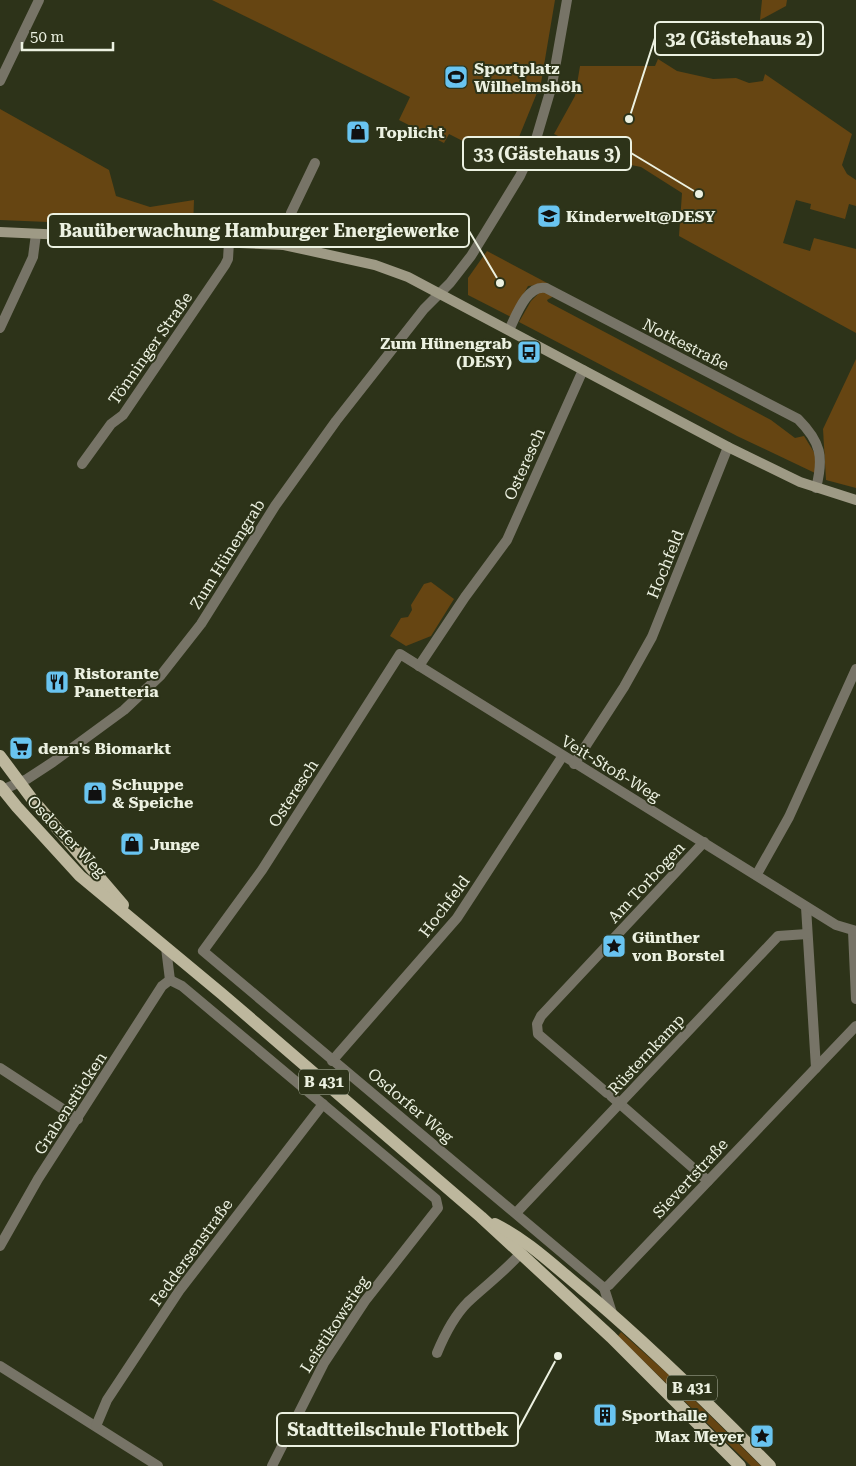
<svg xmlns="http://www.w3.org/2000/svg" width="856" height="1466" font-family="'Roboto Serif',serif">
<rect width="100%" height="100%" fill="#2d3319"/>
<g fill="#664512">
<path d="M 212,0 L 555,0 L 541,83 L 508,164 L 449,134 L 444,143 L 399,120 L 410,97 Z"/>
<path d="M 762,0 L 787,0 L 786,6 L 760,20 Z"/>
<path d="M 658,59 L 677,71 L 713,79 L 736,78 L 749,83 L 763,81 L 765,74 L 852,134 L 842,165 L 847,174 L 856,180 L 856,206 L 849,204 L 845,219 L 810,209 L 811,204 L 796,200 L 783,243 L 810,251 L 814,238 L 856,249 L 856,333 L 679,236 L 682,193 L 641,167 L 601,159 L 600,164 L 577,150 L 574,153 L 555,141 L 558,136 L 554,134 L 575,96 L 580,66 L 655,66 Z"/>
<path d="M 0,109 L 109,170 L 116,196 L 150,207 L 194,200 L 193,228 L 0,220 Z"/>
<path d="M 487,251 L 549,284 L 528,286 L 511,317 L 468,295 L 468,278 Z"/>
<path d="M 541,291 L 554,296 L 547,300 L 548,302 L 771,420 L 795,438 L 804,436 L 817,457 L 815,473 L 737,436 L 519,322 L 531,301 Z"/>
<path d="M 856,359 L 856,488 L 826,480 L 823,429 Z"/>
<path d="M 431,582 L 454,599 L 431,636 L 406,646 L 390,636 L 401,618 L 408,617 L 412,610 L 411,605 L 424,584 Z"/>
<path d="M 621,1332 L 670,1376 L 761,1466 L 751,1466 L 618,1336 Z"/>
</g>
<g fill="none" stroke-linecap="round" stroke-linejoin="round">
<g stroke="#777467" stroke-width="10">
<path d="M 0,81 L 39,0"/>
<path d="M 284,245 L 291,213 L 315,163"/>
<path d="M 0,328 L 33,257 L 36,234"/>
<path d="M 509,330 C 516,316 527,284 546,288 L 798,419 C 821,442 824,457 816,488"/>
<path d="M 82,464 L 111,424 L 123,415 L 225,265 L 228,259 L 229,242"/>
<path d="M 419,666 L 465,597 L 507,540 L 583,370"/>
<path d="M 574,764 L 624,687 L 652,637 L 728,447"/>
<path d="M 0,791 L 27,779 L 53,762 L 124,710 L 161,675 L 201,624 L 275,506 L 336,421 L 424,309 L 450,283 L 471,256 L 520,176 L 534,146 L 552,85 L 567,0"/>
<path d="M 757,874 L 789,817 L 856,669"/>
<path d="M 806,907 L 816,1068"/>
<path d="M 853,931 L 856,999"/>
<path d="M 166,948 L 170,980"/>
<path d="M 170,980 L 182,986 L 436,1199 L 438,1208 L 365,1301 L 324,1363 L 272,1466"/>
<path d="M 332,1061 L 457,918 L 562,757"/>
<path d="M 0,1068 L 78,1119"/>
<path d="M 607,1093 L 538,1034 L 537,1024 L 541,1016 L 704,842"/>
<path d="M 611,1096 L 708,1181"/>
<path d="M 516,1213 L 778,936 L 807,934"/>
<path d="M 0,1246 L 38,1179 L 162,986 L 170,980"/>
<path d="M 604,1288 L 203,951 L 262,870 L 400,654 L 836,925 L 856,931"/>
<path d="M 604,1288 L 609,1285 L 856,1026"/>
<path d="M 604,1288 L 612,1313"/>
<path d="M 437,1353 C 444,1336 455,1315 468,1302 C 485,1286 504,1272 520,1254"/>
<path d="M 0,1366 L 158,1466"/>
<path d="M 96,1426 L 107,1400 L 179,1291 L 323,1104"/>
</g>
<path stroke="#9e9a85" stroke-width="10" d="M 0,232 L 284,245 L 375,265 L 408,277 L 728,447 L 800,482 L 856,500"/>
<g stroke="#bdb79d" stroke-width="12">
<path d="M 0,756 L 32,799 L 123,905"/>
<path d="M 0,786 L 17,807 L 80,876 L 222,994 L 481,1217 L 611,1337 L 740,1466"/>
<path d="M 495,1224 C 527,1240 553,1265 581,1288 C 647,1343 709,1404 770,1466"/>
</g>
</g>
<defs>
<g id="stadium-square" transform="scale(1.25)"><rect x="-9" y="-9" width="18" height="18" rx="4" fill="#69c4f0" stroke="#2d3319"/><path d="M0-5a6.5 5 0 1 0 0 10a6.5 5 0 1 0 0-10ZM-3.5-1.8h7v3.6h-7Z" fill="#111"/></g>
<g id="shop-square" transform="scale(1.25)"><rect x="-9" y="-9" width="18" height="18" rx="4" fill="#69c4f0" stroke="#2d3319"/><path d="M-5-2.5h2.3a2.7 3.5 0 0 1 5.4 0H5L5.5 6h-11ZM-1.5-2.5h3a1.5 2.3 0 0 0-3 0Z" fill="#111"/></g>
<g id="school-square" transform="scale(1.25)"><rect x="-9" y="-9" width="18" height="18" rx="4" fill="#69c4f0" stroke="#2d3319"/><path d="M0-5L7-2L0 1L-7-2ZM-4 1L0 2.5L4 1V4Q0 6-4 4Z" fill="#111"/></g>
<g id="bus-square" transform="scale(1.25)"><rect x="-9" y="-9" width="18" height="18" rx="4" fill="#69c4f0" stroke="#2d3319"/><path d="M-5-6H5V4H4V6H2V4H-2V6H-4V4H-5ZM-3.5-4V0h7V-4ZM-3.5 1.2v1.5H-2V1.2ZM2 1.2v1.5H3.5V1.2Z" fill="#111"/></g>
<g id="restaurant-square" transform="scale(1.25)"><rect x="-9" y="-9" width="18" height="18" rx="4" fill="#69c4f0" stroke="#2d3319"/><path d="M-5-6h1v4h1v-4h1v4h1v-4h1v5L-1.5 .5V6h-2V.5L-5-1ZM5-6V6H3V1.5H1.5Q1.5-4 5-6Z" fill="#111"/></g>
<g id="supermarket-square" transform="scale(1.25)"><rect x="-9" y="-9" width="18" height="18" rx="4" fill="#69c4f0" stroke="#2d3319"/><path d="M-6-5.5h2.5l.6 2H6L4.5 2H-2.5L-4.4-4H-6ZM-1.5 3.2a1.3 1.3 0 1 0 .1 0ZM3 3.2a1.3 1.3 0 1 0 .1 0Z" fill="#111"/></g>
<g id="sight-square" transform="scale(1.25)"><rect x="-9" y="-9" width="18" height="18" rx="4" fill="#69c4f0" stroke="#2d3319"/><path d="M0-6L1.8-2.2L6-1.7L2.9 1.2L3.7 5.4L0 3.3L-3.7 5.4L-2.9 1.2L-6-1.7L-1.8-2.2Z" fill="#111"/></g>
<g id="building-square" transform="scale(1.25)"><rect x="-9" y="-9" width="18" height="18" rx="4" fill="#69c4f0" stroke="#2d3319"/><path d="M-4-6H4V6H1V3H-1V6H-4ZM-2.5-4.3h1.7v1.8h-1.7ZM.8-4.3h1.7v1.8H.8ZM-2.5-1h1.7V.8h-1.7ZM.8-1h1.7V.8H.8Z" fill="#111"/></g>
</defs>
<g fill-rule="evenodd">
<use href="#stadium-square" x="456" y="77"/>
<use href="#shop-square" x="358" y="132"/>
<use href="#school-square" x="549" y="216"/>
<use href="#bus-square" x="529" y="352"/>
<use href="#restaurant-square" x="57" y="682"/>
<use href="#supermarket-square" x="21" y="748"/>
<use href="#shop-square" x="95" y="793"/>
<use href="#shop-square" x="132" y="844"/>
<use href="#sight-square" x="614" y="946"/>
<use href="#building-square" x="605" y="1415"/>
<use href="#sight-square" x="762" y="1436"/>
</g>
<g text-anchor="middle" stroke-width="4" stroke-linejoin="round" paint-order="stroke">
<g fill="#2d3319" stroke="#b3b8a5" stroke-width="1">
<rect x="299" y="1069.5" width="50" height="25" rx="4"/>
<rect x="667" y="1375.5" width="50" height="25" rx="4"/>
</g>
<g font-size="15" font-weight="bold" fill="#ecf1e1">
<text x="324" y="1087">B 431</text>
<text x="692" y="1393">B 431</text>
</g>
<g font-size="16" font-weight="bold" fill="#ecf1e1" stroke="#2d3319" text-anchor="start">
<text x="474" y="74">Sportplatz<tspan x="474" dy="18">Wilhelmshöh</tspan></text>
<text x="376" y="138">Toplicht</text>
<text x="566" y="222">Kinderwelt@DESY</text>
<text x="512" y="349" text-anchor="end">Zum Hünengrab<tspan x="512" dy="18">(DESY)</tspan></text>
<text x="74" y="679">Ristorante<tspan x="74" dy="18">Panetteria</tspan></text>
<text x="38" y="754">denn's Biomarkt</text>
<text x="112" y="790">Schuppe<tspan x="112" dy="18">&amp; Speiche</tspan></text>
<text x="150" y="850">Junge</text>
<text x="632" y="943">Günther<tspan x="632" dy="18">von Borstel</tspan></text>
<text x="622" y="1421">Sporthalle</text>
<text x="744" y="1442" text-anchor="end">Max Meyer</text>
</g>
<g font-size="16" fill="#ecf1e1" stroke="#2d3319">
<text transform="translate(686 344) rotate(27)" y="6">Notkestraße</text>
<text transform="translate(150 348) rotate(-55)" y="6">Tönninger Straße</text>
<text transform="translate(524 464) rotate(-66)" y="6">Osteresch</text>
<text transform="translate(227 554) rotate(-58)" y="6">Zum Hünengrab</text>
<text transform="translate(665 564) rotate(-68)" y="6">Hochfeld</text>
<text transform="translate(611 768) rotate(31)" y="6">Veit-Stoß-Weg</text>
<text transform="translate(293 793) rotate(-57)" y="6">Osteresch</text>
<text transform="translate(67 836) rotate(46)" y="6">Osdorfer Weg</text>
<text transform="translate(646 882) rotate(-47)" y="6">Am Torbogen</text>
<text transform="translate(444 906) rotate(-53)" y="6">Hochfeld</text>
<text transform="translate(646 1054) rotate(-47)" y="6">Rüsternkamp</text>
<text transform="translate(70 1103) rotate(-57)" y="6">Grabenstücken</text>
<text transform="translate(411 1105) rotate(40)" y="6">Osdorfer Weg</text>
<text transform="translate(690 1178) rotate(-47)" y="6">Sievertstraße</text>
<text transform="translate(191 1252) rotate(-54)" y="6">Feddersenstraße</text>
<text transform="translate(334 1324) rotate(-57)" y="6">Leistikowstieg</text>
</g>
</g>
<path fill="none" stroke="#ecf1e1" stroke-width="2" d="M629 119L655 38M699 194L631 153M500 283L469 231M558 1356L518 1430"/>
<g fill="#ecf1e1" stroke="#2d3319" stroke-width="2">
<circle cx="629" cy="119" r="5"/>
<circle cx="699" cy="194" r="5"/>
<circle cx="500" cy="283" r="5"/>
<circle cx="558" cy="1356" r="5"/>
</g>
<g fill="#2d3319" stroke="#ecf1e1" stroke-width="2">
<rect x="655" y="22" width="168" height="33" rx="5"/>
<rect x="463" y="137" width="168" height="33" rx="5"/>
<rect x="48" y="214" width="421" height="33" rx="5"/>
<rect x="277" y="1413" width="241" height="33" rx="5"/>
</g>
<g font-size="18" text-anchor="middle" font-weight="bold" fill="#ecf1e1">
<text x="739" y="45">32 (Gästehaus 2)</text>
<text x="547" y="160">33 (Gästehaus 3)</text>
<text x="259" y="237">Bauüberwachung Hamburger Energiewerke</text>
<text x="398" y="1436">Stadtteilschule Flottbek</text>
</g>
<path d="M22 42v8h91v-8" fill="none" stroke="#ecf1e1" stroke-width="2.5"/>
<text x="30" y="42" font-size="15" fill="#ecf1e1" stroke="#2d3319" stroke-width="4" paint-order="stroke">50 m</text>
</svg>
